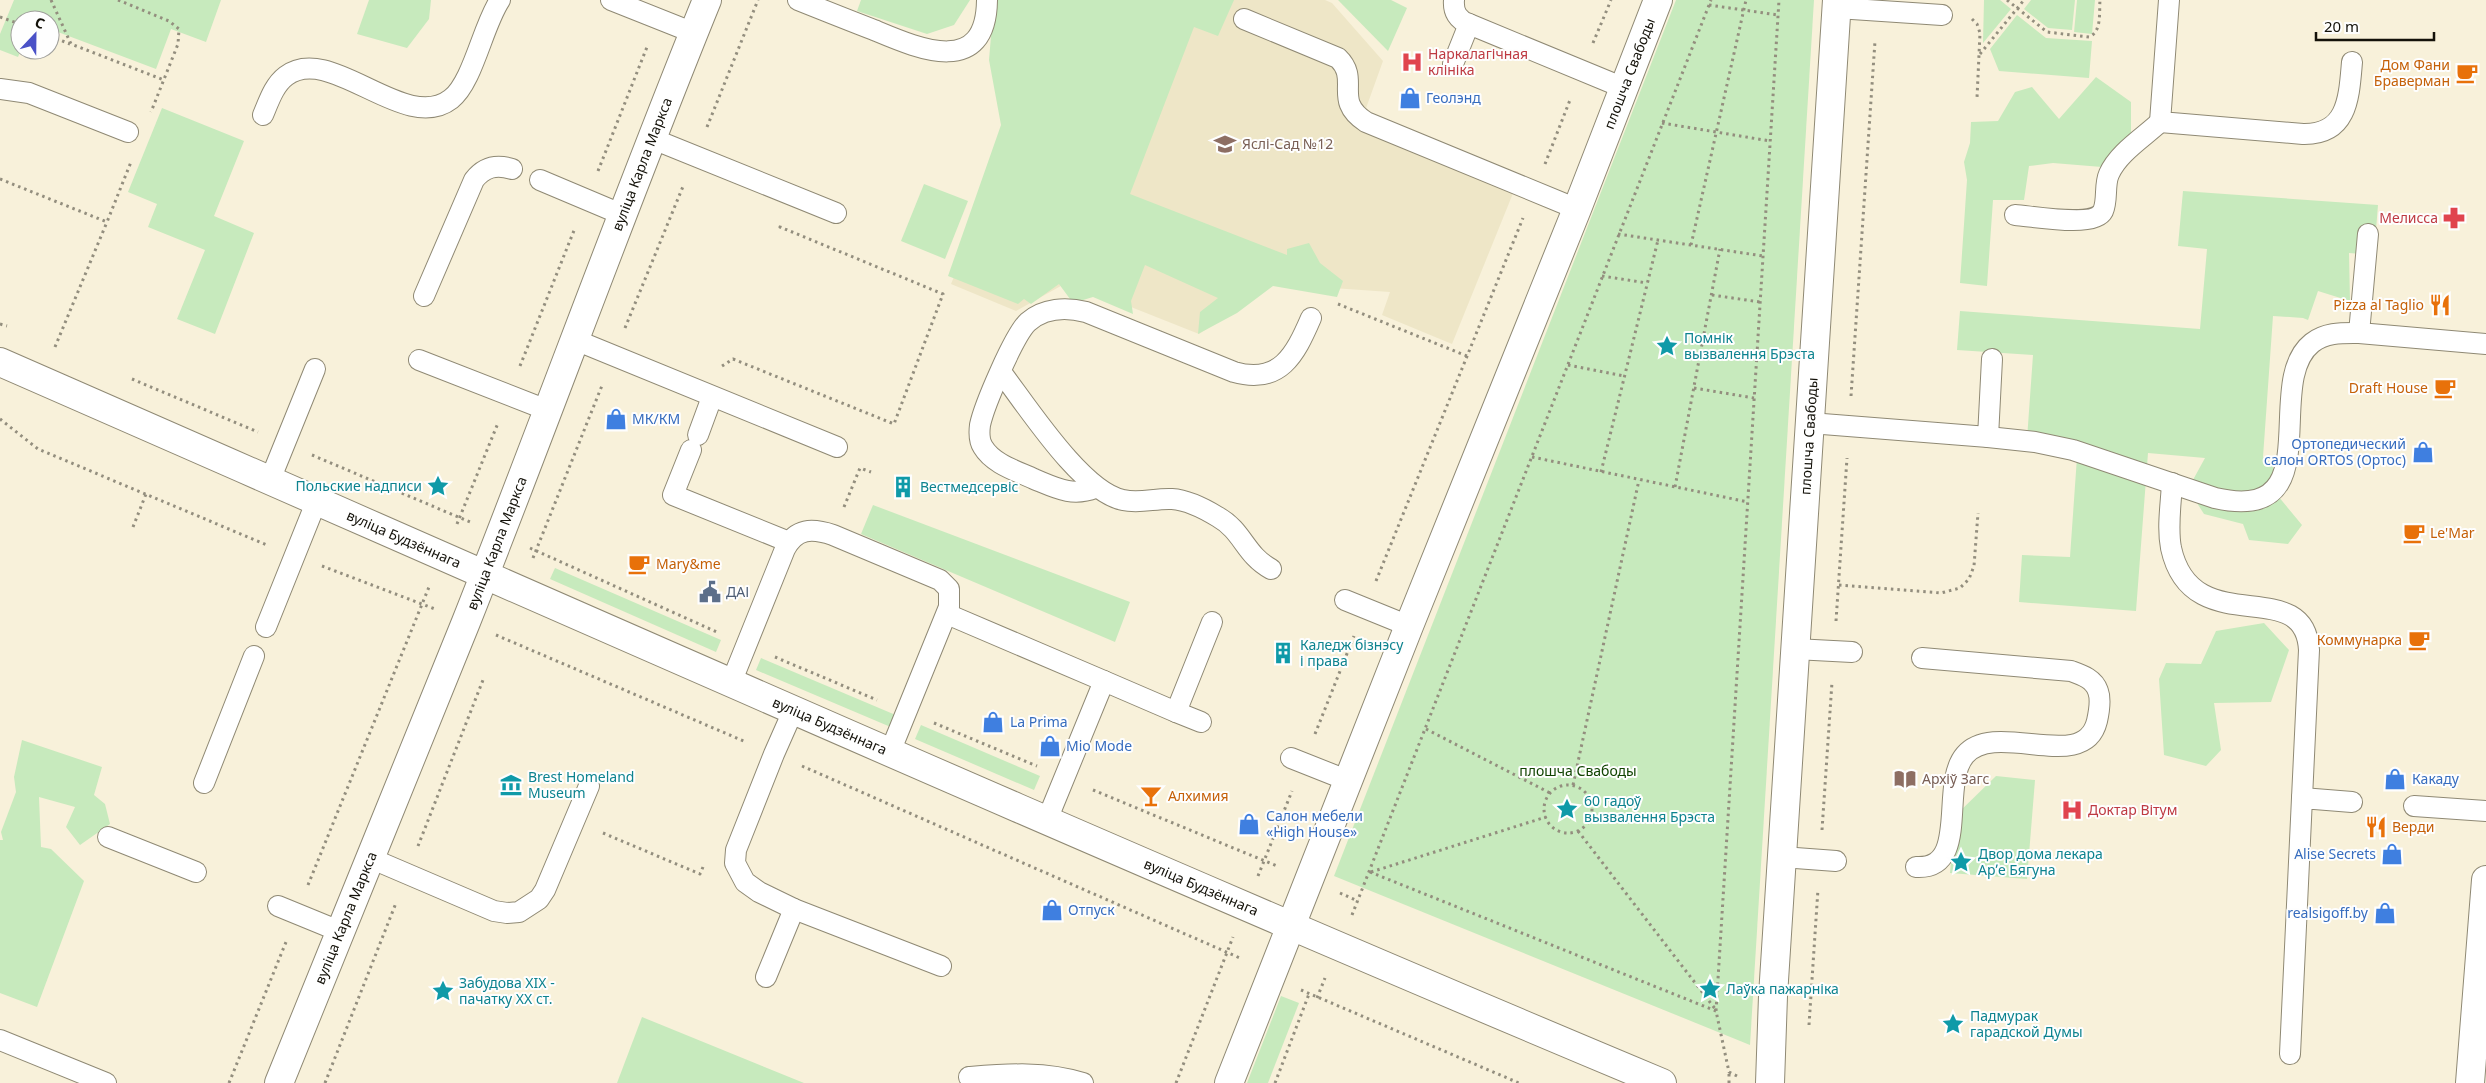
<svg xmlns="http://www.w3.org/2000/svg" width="2486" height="1083" font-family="'Noto Sans',sans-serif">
<rect width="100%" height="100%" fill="#f8f1da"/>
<path fill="#eee6c7" d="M 1068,0 L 1325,0 L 1332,3 L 1383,61 L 1365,111 L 1520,176 L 1452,344 L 1382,315 L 1390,292 L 1275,284 L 1199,334 L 1068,282 L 1016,311 L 951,284 Z"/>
<g fill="#c7eabd">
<path d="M 14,0 L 221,0 L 206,42 L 171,29 L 156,69 L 50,29 L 50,20 L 20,20 L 21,50 L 18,57 L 0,50 L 0,34 Z"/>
<path d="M 369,0 L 431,0 L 429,19 L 407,48 L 357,34 Z"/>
<path d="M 861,0 L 970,0 L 954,25 L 927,34 L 857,11 Z"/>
<path d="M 994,0 L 1234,0 L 1218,36 L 1194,27 L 1130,194 L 1287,255 L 1287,249 L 1309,243 L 1320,263 L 1343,281 L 1337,297 L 1273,286 L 1237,313 L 1198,334 L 1200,312 L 1218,298 L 1145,265 L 1131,301 L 1133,314 L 1093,297 L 1073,303 L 1059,284 L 1031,304 L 1024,299 L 1018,304 L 948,276 L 1001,125 L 989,60 Z"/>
<path d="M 1338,0 L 1391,0 L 1407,8 L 1388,51 Z"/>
<path d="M 1676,0 L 1814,0 L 1750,1045 L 1334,876 Z"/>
<path d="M 1984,0 L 2000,0 L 2011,9 L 1983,43 Z"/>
<path d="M 2031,0 L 2075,0 L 2072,30 L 2048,28 L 2024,9 Z"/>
<path d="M 2077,0 L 2095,0 L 2092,34 L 2074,32 Z"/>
<path d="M 2017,15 L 2046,38 L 2092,41 L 2089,78 L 1999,71 L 1990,49 Z"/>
<path d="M 2096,77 L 2131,102 L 2131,134 L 2102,167 L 2053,163 L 2029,166 L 2024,200 L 1993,200 L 1987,286 L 1960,283 L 1967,180 L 1964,162 L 1970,143 L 1971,122 L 1998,121 L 2015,92 L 2032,87 L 2059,119 Z"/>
<path d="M 162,108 L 244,141 L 214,216 L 254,233 L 215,334 L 177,319 L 205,250 L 148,227 L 157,204 L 128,192 Z"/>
<path d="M 924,184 L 968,201 L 945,259 L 901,241 Z"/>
<path d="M 2183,191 L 2378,205 L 2374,255 L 2349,253 L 2350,301 L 2318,291 L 2308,320 L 2303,318 L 2273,316 L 2263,457 L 2273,465 L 2273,490 L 2302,525 L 2288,544 L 2249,540 L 2243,524 L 2204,514 L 2188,489 L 2205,458 L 2148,453 L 2136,611 L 2019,602 L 2022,555 L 2070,557 L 2078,443 L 2027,439 L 2033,355 L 1957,350 L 1960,311 L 2200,329 L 2207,249 L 2178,246 Z"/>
<path d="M 873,505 L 1130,602 L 1115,642 L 861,534 Z"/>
<path d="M 555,568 L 721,640 L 716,652 L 550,579 Z"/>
<path d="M 2264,623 L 2289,650 L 2271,702 L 2214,703 L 2221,750 L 2206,766 L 2164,755 L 2159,679 L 2166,663 L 2201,664 L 2216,631 Z"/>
<path d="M 761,658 L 898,716 L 893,728 L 756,670 Z"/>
<path d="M 921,725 L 1040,776 L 1034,790 L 915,739 Z"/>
<path d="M 22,740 L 102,767 L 94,795 L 105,804 L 110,824 L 80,845 L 66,827 L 75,807 L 39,797 L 41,847 L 51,849 L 84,881 L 37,1007 L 0,993 L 0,840 L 3,840 L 1,832 L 16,792 L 14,777 Z"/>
<path d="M 1996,776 L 2035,780 L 2027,879 L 1950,873 L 1955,816 Z"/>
<path d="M 1281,996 L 1299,1003 L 1268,1083 L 1247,1083 Z"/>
<path d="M 642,1017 L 804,1083 L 617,1083 Z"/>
</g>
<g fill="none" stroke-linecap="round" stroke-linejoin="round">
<g stroke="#8f8974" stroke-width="22">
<g id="service">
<path d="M 611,0 L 694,33"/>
<path d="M 798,0 C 823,10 848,20 874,30 C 917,48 986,79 987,0"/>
<path d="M 1454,0 C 1453,12 1458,20 1469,24"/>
<path d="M 2169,0 L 2160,122 L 2303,134 C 2348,135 2349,97 2352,62"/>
<path d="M 1837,8 L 1942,15"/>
<path d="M 1244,19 L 1338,58 C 1361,80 1332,100 1366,122 L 1577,209"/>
<path d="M 1453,64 L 1469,24 L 1624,88"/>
<path d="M 0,89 L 29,93 L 128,132"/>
<path d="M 263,115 C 269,101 274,85 286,76 C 330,42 405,135 451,99 C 473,82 483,25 500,0"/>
<path d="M 653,139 L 836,213"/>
<path d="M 540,180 L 623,215"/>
<path d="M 2015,215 C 2032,216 2095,228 2103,211 C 2108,200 2104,185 2109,174 C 2118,153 2144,137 2160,122"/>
<path d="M 2368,234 L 2359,333 L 2486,344"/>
<path d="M 424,296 L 474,180 C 484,167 496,164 512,169"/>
<path d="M 573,339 L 837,447"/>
<path d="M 419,360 L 547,410"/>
<path d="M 1001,372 C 1027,406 1082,492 1123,500 C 1140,504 1155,498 1172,499 C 1187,500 1205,509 1218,517 C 1243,531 1245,555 1271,569"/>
<path d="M 1810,423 L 1988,437 L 1992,359"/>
<path d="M 698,435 L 712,397"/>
<path d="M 1988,437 L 2035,442 L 2073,450 L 2215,498 C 2333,525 2261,383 2312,343 C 2326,332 2343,333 2359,333"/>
<path d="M 691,450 L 673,495 L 789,542"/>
<path d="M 270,480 L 315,369"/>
<path d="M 2172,483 C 2171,504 2167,527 2171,548 C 2192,644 2305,572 2309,650 L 2302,798"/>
<path d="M 1095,488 C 1072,497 1056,488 1034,479 C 1017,471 993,464 983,447 C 979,441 979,433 980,425 C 984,406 1014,335 1028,322 C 1044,308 1066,307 1086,312 L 1234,372 C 1280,385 1295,355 1311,318"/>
<path d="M 1345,600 L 1409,626"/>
<path d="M 947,614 L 1104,681 L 1047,820"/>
<path d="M 266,627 L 317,500"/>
<path d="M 1795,649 L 1852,652"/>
<path d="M 1104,681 L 1176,712"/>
<path d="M 731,683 L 785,549 C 796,528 812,528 833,535 L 940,580 L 949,589 L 949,607 L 890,752"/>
<path d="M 793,711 L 774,754 L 736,850 L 735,863 L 745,882 L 759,892 L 794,909 L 941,966"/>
<path d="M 1201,722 L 1176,712 L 1212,622"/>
<path d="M 1291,758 L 1349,781"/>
<path d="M 204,783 L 254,656"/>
<path d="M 2414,806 L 2486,811"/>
<path d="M 108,837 L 196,872"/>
<path d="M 1782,857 L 1836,861"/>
<path d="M 370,858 L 494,911 L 507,913 L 519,912 L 539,899 L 545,890 L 589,786"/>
<path d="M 1916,867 C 1971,870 1939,785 1965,755 C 1996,719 2084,775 2097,721 C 2099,712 2101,699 2098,691 C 2094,679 2082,675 2071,671 L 1922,658"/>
<path d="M 278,906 L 339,931"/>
<path d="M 766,977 L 794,909"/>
<path d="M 0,1040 L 106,1083"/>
<path d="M 2290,1054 L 2302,798 L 2352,802"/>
<path d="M 969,1077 C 1008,1074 1045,1071 1083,1083"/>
</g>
</g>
<g stroke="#8f8974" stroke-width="30">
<path id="pedestrian" d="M 2470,1083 L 2486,880"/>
</g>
<g stroke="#8f8974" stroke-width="30">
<g id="minor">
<path id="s1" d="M 0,362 C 553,604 1105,850 1662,1083"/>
<path id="s2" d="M 1229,1083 L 1409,626 L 1577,209 L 1658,0"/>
</g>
</g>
<g stroke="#8f8974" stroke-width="30">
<g id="secondary">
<path id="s3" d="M 279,1083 C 340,929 405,776 466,622 C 548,415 623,206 707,0"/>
<path id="s4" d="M 1770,1083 L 1773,996 L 1837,0"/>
</g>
</g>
<g stroke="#938e7e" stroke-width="3" stroke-dasharray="2.5 4" stroke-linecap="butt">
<path d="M 51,0 L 71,44 L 164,80"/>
<path d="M 118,0 L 169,21 L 179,29 L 178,44 L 151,112"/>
<path d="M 2007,0 L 2047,32 L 2089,37 C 2102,32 2099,12 2100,0"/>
<path d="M 1709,5 L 1778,15"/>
<path d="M 0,17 L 20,24"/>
<path d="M 1972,19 L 1977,24 L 1980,33 L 1977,98"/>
<path d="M 50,36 L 70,44"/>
<path d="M 1593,43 L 1611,0"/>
<path d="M 1980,54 L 2024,0"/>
<path d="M 1662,123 L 1770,141"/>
<path d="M 707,127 L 758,0"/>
<path d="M 1545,164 L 1570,100"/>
<path d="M 598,171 L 647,47"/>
<path d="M 0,179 L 107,222 L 131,162"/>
<path d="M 1618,234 L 1763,256"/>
<path d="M 1691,245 L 1746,0"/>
<path d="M 1602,276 L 1647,283"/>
<path d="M 1712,295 L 1760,302"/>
<path d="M 1338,304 L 1467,356"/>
<path d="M 0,324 L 7,326"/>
<path d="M 625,328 L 684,184"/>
<path d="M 55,347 L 107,222"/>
<path d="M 1568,365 L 1624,376"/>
<path d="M 520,366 L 575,228"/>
<path d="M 722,366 L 733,359 L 894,424 L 943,294 L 780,227 L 782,223"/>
<path d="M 132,379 L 258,432"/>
<path d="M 1694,388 L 1754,398"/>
<path d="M 1851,396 L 1875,41"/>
<path d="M 0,419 L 38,449 L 267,545"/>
<path d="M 312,455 L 470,522"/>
<path d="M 1532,457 L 1748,502"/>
<path d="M 1601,472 L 1658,240"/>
<path d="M 1675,487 L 1720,249"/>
<path d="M 844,507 L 860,468 L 871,472"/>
<path d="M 457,524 L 498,423"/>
<path d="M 133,527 L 146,494"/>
<path d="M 530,548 L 719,633"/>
<path d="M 533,558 L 603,383"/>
<path d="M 322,566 L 435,609"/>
<path d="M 1376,581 L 1523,218"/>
<path d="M 1839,585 L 1941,593 L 1960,588 L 1969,579 L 1974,566 L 1978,513"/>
<path d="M 1836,621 L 1847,458"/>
<path d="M 496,635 L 746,742"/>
<path d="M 775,657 L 877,700"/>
<path d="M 934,723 L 1037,766"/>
<path d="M 1426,729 L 1550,793"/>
<path d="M 1315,734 L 1354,636"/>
<path d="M 802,766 L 1240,958"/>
<path d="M 1573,785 L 1639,480"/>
<circle cx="1568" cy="809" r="24"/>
<path d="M 1093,790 L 1277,866"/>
<path d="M 1822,830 L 1832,682"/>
<path d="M 1578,831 L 1716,1010"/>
<path d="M 603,833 L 700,874 L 703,867"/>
<path d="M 418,846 L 483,680"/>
<path d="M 1370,872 L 1716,1011"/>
<path d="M 1371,872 L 1546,817"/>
<path d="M 1258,876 L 1292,791"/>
<path d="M 308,885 L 429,587"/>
<path d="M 1340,893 L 1358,901"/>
<path d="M 1352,915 L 1711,0"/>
<path d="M 1301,990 L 1519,1083"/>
<path d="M 1317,998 L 1325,978"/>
<path d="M 1809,1025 L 1818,889"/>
<path d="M 1737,1076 L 1729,1072 L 1716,1011 L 1779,0"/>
<path d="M 229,1083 L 286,942"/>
<path d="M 325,1083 L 396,903"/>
<path d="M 1176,1083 L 1233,937"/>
<path d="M 1275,1083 L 1309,994"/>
<path d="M 1729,1083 L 1729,1072"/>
</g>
<use href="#service" stroke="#fff" stroke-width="20"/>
<use href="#pedestrian" stroke="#fff" stroke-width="28"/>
<use href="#minor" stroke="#fff" stroke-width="28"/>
<use href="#secondary" stroke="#fff" stroke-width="28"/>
</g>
<defs>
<g id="hospital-bare" transform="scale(1.725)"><path d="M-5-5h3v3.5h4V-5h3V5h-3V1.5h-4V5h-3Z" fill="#e0444e" stroke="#fefefe" stroke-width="2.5" paint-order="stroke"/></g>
<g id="cafe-bare" transform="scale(1.725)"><path d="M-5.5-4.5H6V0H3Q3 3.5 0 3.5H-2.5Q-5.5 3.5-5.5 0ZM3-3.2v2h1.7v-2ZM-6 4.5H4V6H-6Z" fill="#e8710a" stroke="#fefefe" stroke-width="2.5" paint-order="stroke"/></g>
<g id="shop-bare" transform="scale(1.725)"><path d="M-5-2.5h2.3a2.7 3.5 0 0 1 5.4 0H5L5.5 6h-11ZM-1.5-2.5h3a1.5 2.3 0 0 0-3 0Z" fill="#3f7fe0" stroke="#fefefe" stroke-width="2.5" paint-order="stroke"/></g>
<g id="school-bare" transform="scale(1.725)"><path d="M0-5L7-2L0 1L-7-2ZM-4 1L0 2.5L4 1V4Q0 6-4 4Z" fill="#8d6e63" stroke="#fefefe" stroke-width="2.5" paint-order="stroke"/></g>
<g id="pharmacy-bare" transform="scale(1.725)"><path d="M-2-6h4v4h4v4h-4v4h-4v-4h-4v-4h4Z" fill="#e0444e" stroke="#fefefe" stroke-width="2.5" paint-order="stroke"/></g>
<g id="restaurant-bare" transform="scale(1.725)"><path d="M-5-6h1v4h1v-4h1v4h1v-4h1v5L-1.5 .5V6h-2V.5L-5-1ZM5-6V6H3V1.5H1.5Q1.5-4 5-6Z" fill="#e8710a" stroke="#fefefe" stroke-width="2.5" paint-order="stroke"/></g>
<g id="sight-bare" transform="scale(1.725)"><path d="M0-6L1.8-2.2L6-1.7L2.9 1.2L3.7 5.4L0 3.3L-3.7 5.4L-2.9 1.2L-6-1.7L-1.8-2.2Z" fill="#0f9aa8" stroke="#fefefe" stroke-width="2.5" paint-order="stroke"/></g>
<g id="building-bare" transform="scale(1.725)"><path d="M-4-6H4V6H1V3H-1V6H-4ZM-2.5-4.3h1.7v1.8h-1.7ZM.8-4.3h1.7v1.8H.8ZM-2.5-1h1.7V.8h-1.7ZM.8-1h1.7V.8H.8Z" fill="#0f9aa8" stroke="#fefefe" stroke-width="2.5" paint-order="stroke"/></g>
<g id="civic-bare" transform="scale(1.725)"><path d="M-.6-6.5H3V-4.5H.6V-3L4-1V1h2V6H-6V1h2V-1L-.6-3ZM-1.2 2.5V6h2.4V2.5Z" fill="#5c6f8a" stroke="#fefefe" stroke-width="2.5" paint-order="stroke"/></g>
<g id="library-bare" transform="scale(1.725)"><path d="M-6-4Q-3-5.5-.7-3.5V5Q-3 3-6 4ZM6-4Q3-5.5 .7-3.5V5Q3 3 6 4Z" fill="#8d6e63" stroke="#fefefe" stroke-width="2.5" paint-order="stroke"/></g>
<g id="museum-bare" transform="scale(1.725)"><path d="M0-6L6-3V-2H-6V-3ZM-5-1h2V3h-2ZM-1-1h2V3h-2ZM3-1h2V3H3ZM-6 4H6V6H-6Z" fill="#0f9aa8" stroke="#fefefe" stroke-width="2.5" paint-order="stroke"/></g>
<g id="bar-bare" transform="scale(1.725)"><path d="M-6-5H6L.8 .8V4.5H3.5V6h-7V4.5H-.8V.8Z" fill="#e8710a" stroke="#fefefe" stroke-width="2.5" paint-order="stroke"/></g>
</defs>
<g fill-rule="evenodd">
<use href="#hospital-bare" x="1412" y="62"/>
<use href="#cafe-bare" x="2467" y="73"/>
<use href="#shop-bare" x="1410" y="98"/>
<use href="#school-bare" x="1225" y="144"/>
<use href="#pharmacy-bare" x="2454" y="218"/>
<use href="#restaurant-bare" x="2440" y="305"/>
<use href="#sight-bare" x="1667" y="346"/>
<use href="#cafe-bare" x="2445" y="388"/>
<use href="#shop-bare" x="616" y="419"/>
<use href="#shop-bare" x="2423" y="452"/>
<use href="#sight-bare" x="438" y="486"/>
<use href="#building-bare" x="903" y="487"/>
<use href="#cafe-bare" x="2414" y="533"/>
<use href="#cafe-bare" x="639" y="564"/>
<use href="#civic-bare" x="710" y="592"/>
<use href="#cafe-bare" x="2419" y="640"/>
<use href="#building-bare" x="1283" y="653"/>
<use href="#shop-bare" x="993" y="722"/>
<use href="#shop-bare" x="1050" y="746"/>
<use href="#library-bare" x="1905" y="779"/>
<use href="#shop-bare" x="2395" y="779"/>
<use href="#museum-bare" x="511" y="785"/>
<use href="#bar-bare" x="1151" y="796"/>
<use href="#sight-bare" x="1567" y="809"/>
<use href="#hospital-bare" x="2072" y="810"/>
<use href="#shop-bare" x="1249" y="824"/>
<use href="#restaurant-bare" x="2376" y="827"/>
<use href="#shop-bare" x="2392" y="854"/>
<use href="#sight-bare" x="1961" y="862"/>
<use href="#shop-bare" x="1052" y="910"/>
<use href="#shop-bare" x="2385" y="913"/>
<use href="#sight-bare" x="1710" y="989"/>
<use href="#sight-bare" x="443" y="991"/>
<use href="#sight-bare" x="1953" y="1024"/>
</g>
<g text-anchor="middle" stroke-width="4" stroke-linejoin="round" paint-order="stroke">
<g font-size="14" fill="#be3a42" stroke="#fefefe" text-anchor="start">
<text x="1428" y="59">Наркалагічная<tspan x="1428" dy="16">клініка</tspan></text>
<text x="2438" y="223" text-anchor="end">Мелисса</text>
<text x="2088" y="815">Доктар Вітум</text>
</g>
<g font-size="14" fill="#c56008" stroke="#fefefe" text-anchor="end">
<text x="2450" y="70">Дом Фани<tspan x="2450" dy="16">Браверман</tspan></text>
<text x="2424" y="310">Pizza al Taglio</text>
<text x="2428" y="393">Draft House</text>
<text x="2430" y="538" text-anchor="start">Le'Mar</text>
<text x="656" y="569" text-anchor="start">Mary&amp;me</text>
<text x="2402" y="645">Коммунарка</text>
<text x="1168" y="801" text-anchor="start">Алхимия</text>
<text x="2392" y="832" text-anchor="start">Верди</text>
</g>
<g font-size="14" fill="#14120a" stroke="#fefefe">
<text dy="5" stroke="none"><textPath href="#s2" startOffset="1086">плошча Свабоды</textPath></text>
<text dy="5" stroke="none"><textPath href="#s3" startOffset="988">вуліца Карла Маркса</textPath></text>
<text dy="5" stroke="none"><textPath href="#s4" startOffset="648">плошча Свабоды</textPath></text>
<text dy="5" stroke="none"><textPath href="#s1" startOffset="441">вуліца Будзённага</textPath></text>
<text dy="5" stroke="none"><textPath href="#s3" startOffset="582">вуліца Карла Маркса</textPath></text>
<text dy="5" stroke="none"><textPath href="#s1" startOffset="906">вуліца Будзённага</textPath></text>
<text dy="5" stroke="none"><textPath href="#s1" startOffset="1311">вуліца Будзённага</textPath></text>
<text dy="5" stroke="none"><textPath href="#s3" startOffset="178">вуліца Карла Маркса</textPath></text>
</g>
<g font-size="14" fill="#366cbe" stroke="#fefefe" text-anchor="start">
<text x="1426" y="103">Геолэнд</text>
<text x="632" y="424">МК/КМ</text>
<text x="2406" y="449" text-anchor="end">Ортопедический<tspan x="2406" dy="16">салон ORTOS (Ортос)</tspan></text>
<text x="1010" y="727">La Prima</text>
<text x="1066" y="751">Mio Mode</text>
<text x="2412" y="784">Какаду</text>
<text x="1266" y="821">Салон мебели<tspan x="1266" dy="16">«High House»</tspan></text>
<text x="2376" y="859" text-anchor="end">Alise Secrets</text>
<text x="1068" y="915">Отпуск</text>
<text x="2368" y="918" text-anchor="end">realsigoff.by</text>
</g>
<g font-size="14" fill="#785e54" stroke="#fefefe" text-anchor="start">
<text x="1242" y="149">Яслі-Сад №12</text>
<text x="1922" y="784">Архіў Загс</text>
</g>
<g font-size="14" fill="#0d838f" stroke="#fefefe" text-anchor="start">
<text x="1684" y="343">Помнік<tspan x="1684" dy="16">вызвалення Брэста</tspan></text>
<text x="422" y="491" text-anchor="end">Польские надписи</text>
<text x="920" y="492">Вестмедсервіс</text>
<text x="1300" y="650">Каледж бізнэсу<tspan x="1300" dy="16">і права</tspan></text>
<text x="528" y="782">Brest Homeland<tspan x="528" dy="16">Museum</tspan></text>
<text x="1584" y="806">60 гадоў<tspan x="1584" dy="16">вызвалення Брэста</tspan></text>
<text x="1978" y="859">Двор дома лекара<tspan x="1978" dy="16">Арʼе Бягуна</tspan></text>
<text x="459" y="988">Забудова XIX -<tspan x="459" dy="16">пачатку ХХ ст.</tspan></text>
<text x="1726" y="994">Лаўка пажарніка</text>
<text x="1970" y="1021">Падмурак<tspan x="1970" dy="16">гарадской Думы</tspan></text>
</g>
<g font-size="14" fill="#4e5e75" stroke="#fefefe" text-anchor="start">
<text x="726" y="597">ДАІ</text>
</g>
<g font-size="14" fill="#104300" stroke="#fefefe">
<text x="1578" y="776">плошча Свабоды</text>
</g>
</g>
<g transform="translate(35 35) rotate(22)"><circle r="24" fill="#fefefe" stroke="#a0a09c"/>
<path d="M0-4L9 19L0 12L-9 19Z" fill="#4a51c7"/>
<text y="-8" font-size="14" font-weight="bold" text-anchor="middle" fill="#14120a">С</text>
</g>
<path d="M2316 32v8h118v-8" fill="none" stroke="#14120a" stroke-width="2.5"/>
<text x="2324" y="32" font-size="15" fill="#14120a" stroke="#fefefe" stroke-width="4" paint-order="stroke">20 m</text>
</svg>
